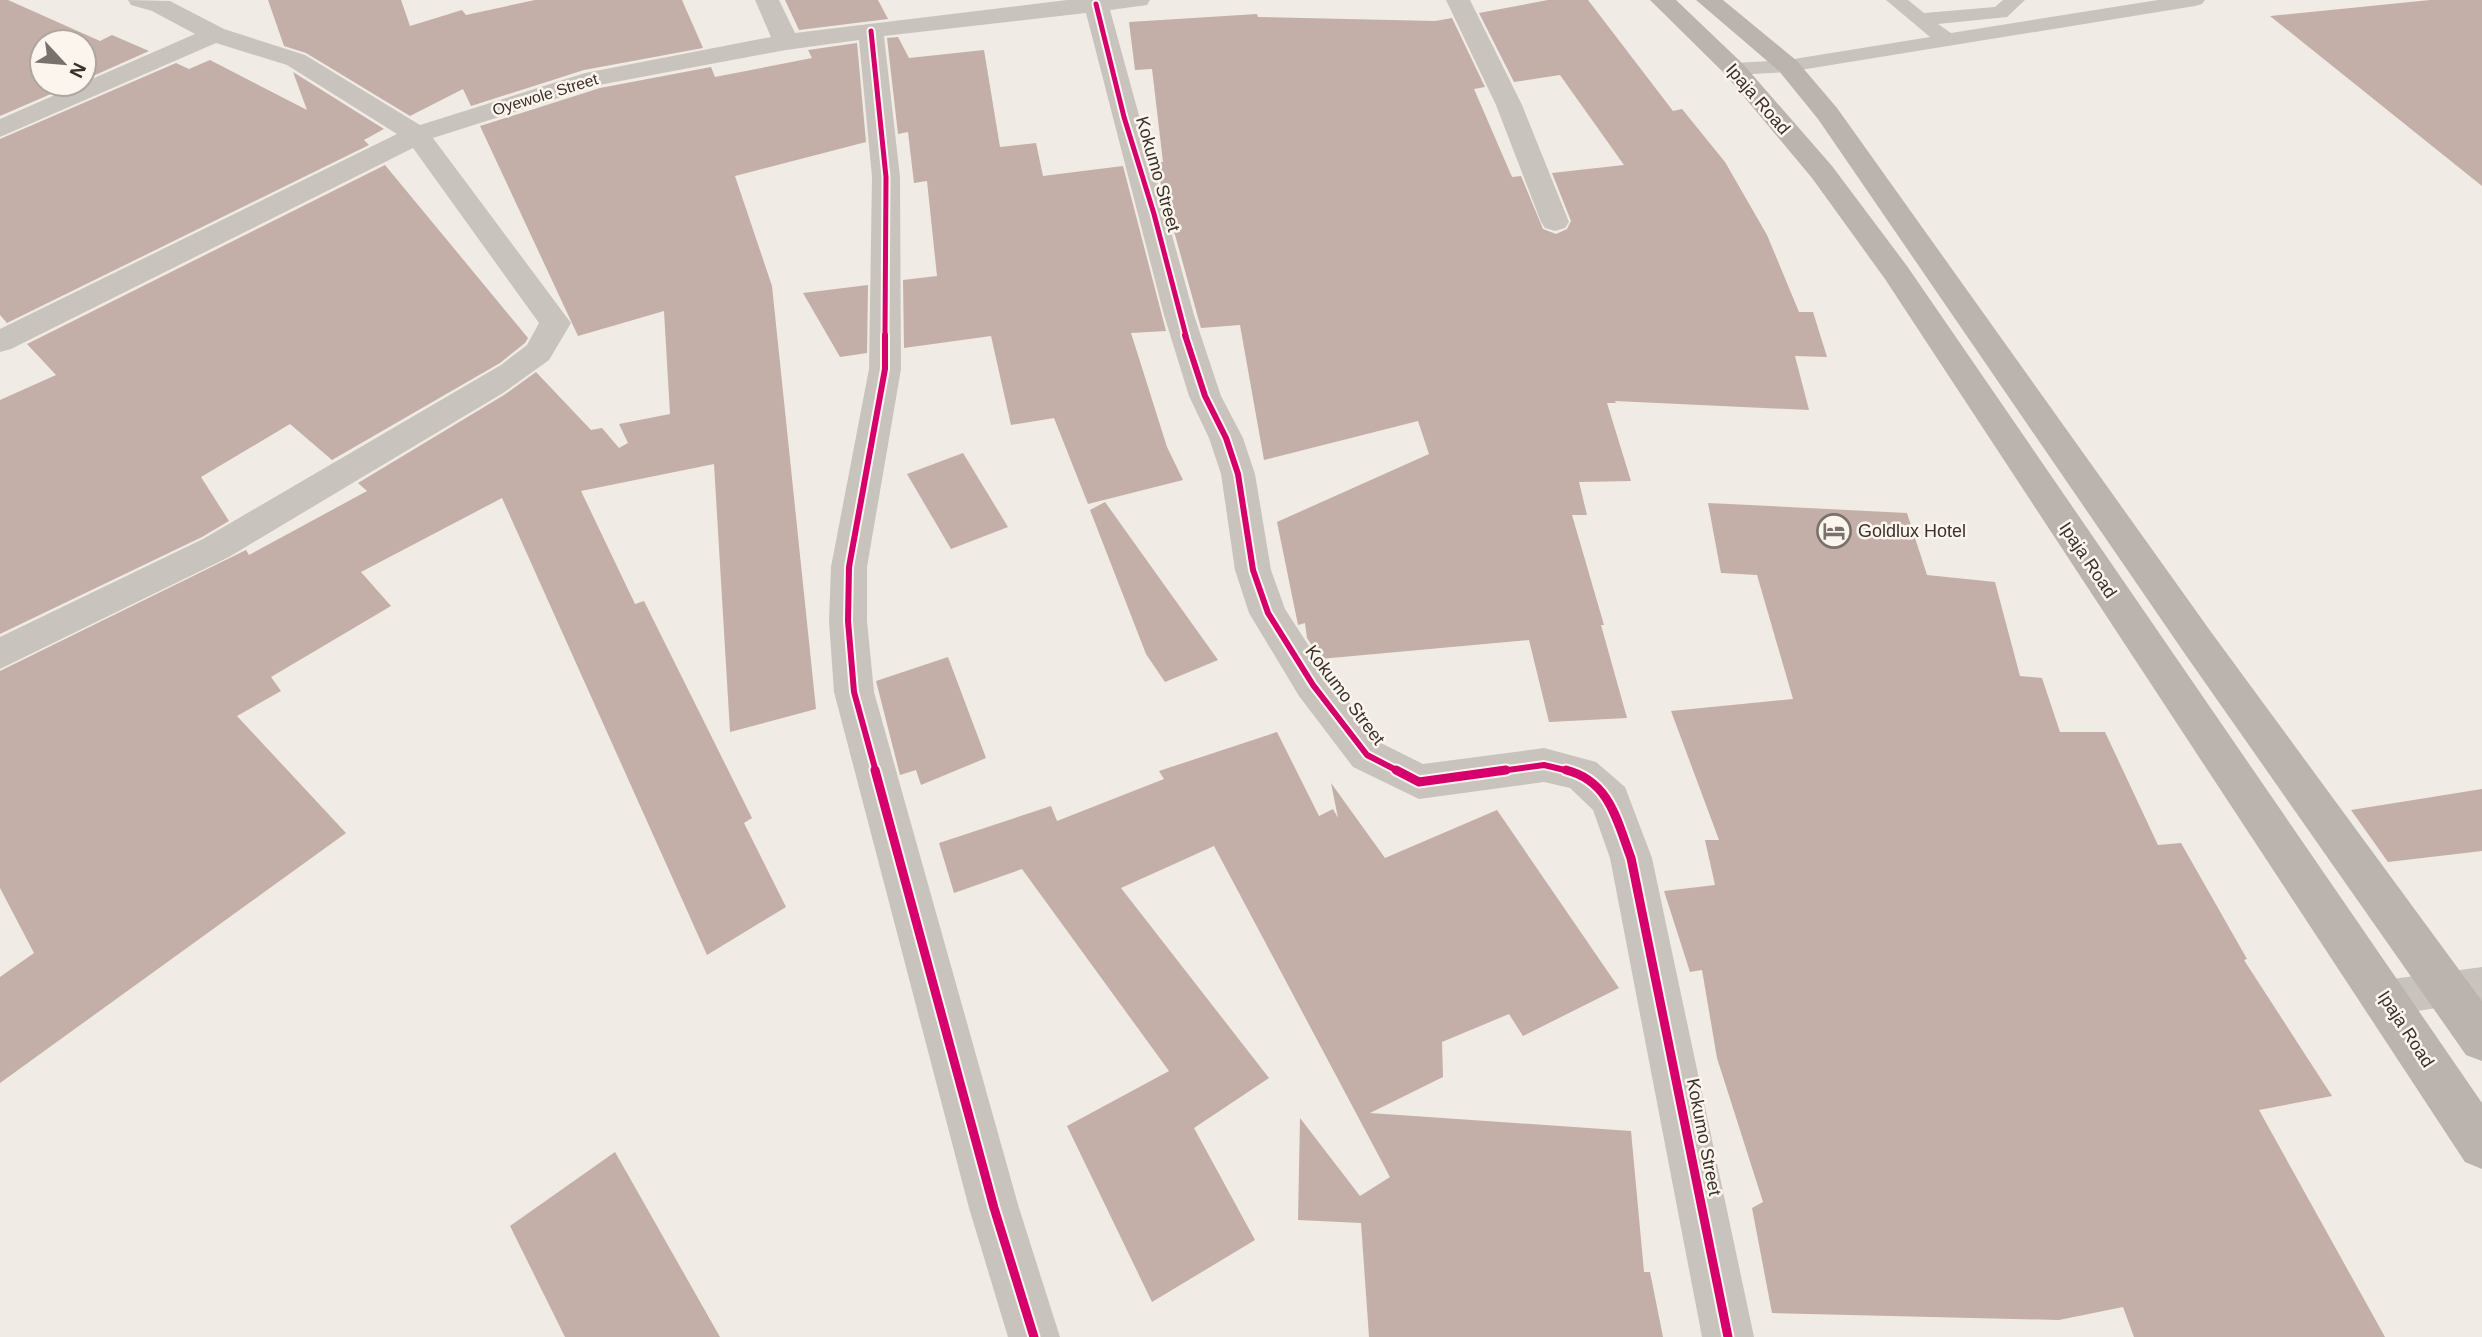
<svg xmlns="http://www.w3.org/2000/svg" width="2482" height="1337" font-family="Helvetica,sans-serif">
<rect width="100%" height="100%" fill="#f0ebe5"/>
<g fill="#c3afa7">
<path d="M 0,0 L 8,0 L 100,41 L 112,35 L 149,51 L 84,80 L 84,42 L 42,42 L 42,84 L 74,84 L 0,116 Z"/>
<path d="M 268,0 L 401,0 L 410,26 L 462,10 L 466,15 L 535,0 L 682,0 L 703,48 L 584,70 L 471,106 L 463,89 L 410,116 L 306,53 L 284,46 Z"/>
<path d="M 785,0 L 878,0 L 888,19 L 799,30 Z"/>
<path d="M 1548,0 L 1588,0 L 1673,111 L 1682,109 L 1725,162 L 1767,235 L 1799,312 L 1813,312 L 1827,357 L 1795,356 L 1809,410 L 1615,401 L 1616,403 L 1607,403 L 1631,481 L 1579,482 L 1587,515 L 1572,515 L 1604,625 L 1601,625 L 1627,718 L 1549,722 L 1529,640 L 1320,659 L 1307,638 L 1305,623 L 1298,625 L 1277,522 L 1429,454 L 1418,421 L 1264,460 L 1240,325 L 1201,328 L 1197,314 L 1155,163 L 1163,162 L 1152,69 L 1135,70 L 1129,22 L 1257,14 L 1258,17 L 1435,21 L 1452,18 L 1485,87 L 1474,89 L 1512,177 L 1521,176 L 1543,229 L 1556,234 L 1567,229 L 1571,221 L 1552,173 L 1624,165 L 1560,75 L 1514,82 L 1479,13 Z"/>
<path d="M 2430,0 L 2482,0 L 2482,186 L 2270,16 Z"/>
<path d="M 898,37 L 909,58 L 984,50 L 1000,147 L 1036,143 L 1043,176 L 1123,166 L 1166,331 L 1131,333 L 1167,447 L 1183,480 L 1088,504 L 1054,418 L 1011,425 L 991,336 L 904,348 L 903,280 L 937,276 L 927,181 L 914,183 L 908,132 L 898,134 L 887,38 Z"/>
<path d="M 857,43 L 866,142 L 735,176 L 772,286 L 816,709 L 730,732 L 714,464 L 581,491 L 635,604 L 644,601 L 752,818 L 744,823 L 786,907 L 707,955 L 502,498 L 361,572 L 391,606 L 271,677 L 281,691 L 237,716 L 346,833 L 0,1083 L 0,977 L 34,953 L 0,888 L 0,671 L 246,550 L 249,555 L 367,491 L 358,483 L 504,395 L 536,372 L 591,430 L 602,428 L 619,448 L 628,443 L 619,424 L 670,414 L 664,311 L 578,336 L 480,126 L 600,88 L 711,67 L 715,77 L 812,58 L 808,50 Z"/>
<path d="M 210,60 L 307,110 L 293,72 L 384,129 L 364,140 L 369,145 L 7,323 L 0,315 L 0,139 L 176,63 L 189,69 Z"/>
<path d="M 385,165 L 528,338 L 525,343 L 500,363 L 332,460 L 290,424 L 201,477 L 229,521 L 202,537 L 0,634 L 0,400 L 56,375 L 27,344 Z"/>
<path d="M 868,285 L 867,353 L 840,357 L 803,293 Z"/>
<path d="M 963,453 L 1008,527 L 951,549 L 907,474 Z"/>
<path d="M 1105,502 L 1218,660 L 1165,682 L 1146,654 L 1090,510 Z"/>
<path d="M 1708,503 L 1907,513 L 1927,575 L 1995,582 L 2020,676 L 2042,678 L 2060,732 L 2105,732 L 2158,845 L 2181,843 L 2247,959 L 2244,960 L 2332,1096 L 2259,1110 L 2385,1337 L 2134,1337 L 2123,1307 L 2059,1320 L 1772,1313 L 1752,1208 L 1763,1202 L 1717,1058 L 1702,970 L 1690,972 L 1664,891 L 1715,885 L 1705,840 L 1719,840 L 1671,711 L 1793,699 L 1757,575 L 1721,573 Z"/>
<path d="M 948,657 L 986,758 L 921,785 L 916,770 L 900,775 L 876,681 Z"/>
<path d="M 1277,732 L 1319,816 L 1333,809 L 1338,818 L 1331,783 L 1385,858 L 1497,810 L 1619,988 L 1523,1036 L 1509,1014 L 1442,1042 L 1443,1077 L 1370,1113 L 1631,1131 L 1644,1272 L 1650,1272 L 1663,1337 L 1369,1337 L 1361,1223 L 1298,1220 L 1300,1118 L 1360,1196 L 1390,1177 L 1214,846 L 1121,888 L 1269,1078 L 1194,1128 L 1255,1240 L 1152,1302 L 1067,1126 L 1169,1071 L 1022,869 L 954,893 L 939,843 L 1051,806 L 1057,821 L 1164,779 L 1159,771 Z"/>
<path d="M 2482,789 L 2482,851 L 2388,862 L 2351,810 Z"/>
<path d="M 615,1152 L 720,1337 L 565,1337 L 510,1226 Z"/>
</g>
<g fill="none" stroke-linecap="round" stroke-linejoin="round">
<g fill="#c9c3be" fill-rule="evenodd">
<path d="M 1886,0 L 1908,0 L 1924,13 L 1995,7 L 2003,0 L 2025,0 L 2007,17 L 1938,24 L 1951,33 L 2158,0 L 2205,0 L 2202,4 L 2195,6 L 1788,72 L 1734,75 L 1727,73 L 1724,69 L 1727,65 L 1734,63 L 1788,60 L 1930,37 Z"/>
<path d="M 2482,967 L 2482,1001 L 2385,1016 L 2372,1010 L 2366,998 L 2372,986 L 2385,980 Z"/>
</g>
<g fill="#c9c3be" fill-rule="evenodd">
<path d="M 128,0 L 170,1 L 224,29 L 305,55 L 420,125 L 585,73 L 771,37 L 755,0 L 779,0 L 795,33 L 1067,0 L 1150,0 L 1147,5 L 1110,10 L 1194,315 L 1221,396 L 1243,438 L 1255,474 L 1271,570 L 1285,609 L 1327,674 L 1381,743 L 1423,764 L 1544,748 L 1596,762 L 1625,787 L 1652,858 L 1754,1337 L 1702,1337 L 1610,858 L 1593,810 L 1570,788 L 1544,782 L 1419,799 L 1353,767 L 1299,696 L 1249,613 L 1235,570 L 1221,474 L 1209,438 L 1189,396 L 1164,315 L 1086,13 L 884,36 L 900,177 L 901,369 L 867,567 L 867,621 L 874,692 L 1019,1208 L 1060,1337 L 1008,1337 L 969,1208 L 834,692 L 829,621 L 831,567 L 869,369 L 872,177 L 859,40 L 786,50 L 599,85 L 433,138 L 571,323 L 549,360 L 503,393 L 229,557 L 0,669 L 0,637 L 203,539 L 501,365 L 527,345 L 539,323 L 413,148 L 11,349 L 0,352 L 0,329 L 397,134 L 287,65 L 216,43 L 0,137 L 0,119 L 195,34 L 152,11 L 131,5 Z"/>
<path d="M 1446,0 L 1470,0 L 1522,105 L 1569,222 L 1565,228 L 1555,231 L 1545,228 L 1541,222 L 1496,105 Z"/>
</g>
<g fill="#bab3ae" fill-rule="evenodd">
<path d="M 1650,0 L 1676,0 L 1743,64 L 1832,166 L 1907,266 L 2482,1103 L 2482,1169 L 2465,1162 L 1885,279 L 1812,178 L 1725,74 Z"/>
<path d="M 1696,0 L 1723,0 L 1797,61 L 1837,108 L 2211,632 L 2482,1001 L 2482,1061 L 2466,1055 L 2185,654 L 1818,119 L 1779,71 Z"/>
</g>
<g stroke="#fbf5ee" stroke-width="9">
<g id="cycleway-far2">
<path d="M 1096,4 L 1124,117 L 1154,214 L 1186,336"/>
<path d="M 871,31 L 886,177 L 885,336"/>
</g>
</g>
<g stroke="#fbf5ee" stroke-width="10">
<g id="cycleway-far1">
<path d="M 1185,335 L 1205,396 L 1226,438 L 1238,474 L 1253,570 L 1268,613 L 1313,685 L 1367,755 L 1400,772"/>
<path d="M 876,772 L 854,692 L 848,621 L 849,567 L 885,369 L 885,335"/>
<path d="M 1493,772 L 1544,765 L 1573,772"/>
</g>
</g>
<g stroke="#fbf5ee" stroke-width="13">
<g id="cycleway">
<path d="M 875,770 L 994,1208 L 1034,1337"/>
<path d="M 1396,770 L 1419,782 L 1506,770"/>
<path d="M 1566,770 C 1610,781 1617,821 1631,858 L 1728,1337"/>
</g>
</g>
<use href="#cycleway-far2" stroke="#d6006c" stroke-width="5"/>
<use href="#cycleway-far1" stroke="#d6006c" stroke-width="6"/>
<use href="#cycleway" stroke="#d6006c" stroke-width="9"/>
</g>
<defs>
<g id="hotel-ring" transform="scale(1.75)"><circle r="9.5" fill="#fbf5ee" stroke="#7a716c" stroke-width="1.5"/><path d="M-6-4.5h1.5V1H6V5H4.5V3h-9V5H-6ZM-4 0a1.8 1.8 0 1 1 3.6 0ZM.5 0V-2.5h3Q6-2.5 6 0Z" fill="#7a716c"/></g>
</defs>
<g fill-rule="evenodd">
<use href="#hotel-ring" x="1834" y="531"/>
</g>
<g text-anchor="middle" stroke-width="5" stroke-linejoin="round" paint-order="stroke">
<g font-size="16" fill="#3b302b" stroke="#fbf5ee">
<text transform="translate(545 94) rotate(-17)" y="6">Oyewole Street</text>
</g>
<g font-size="18" fill="#3b302b" stroke="#fbf5ee">
<text transform="translate(1758 99) rotate(49)" y="6">Ipaja Road</text>
<text transform="translate(1158 174) rotate(74)" y="6">Kokumo Street</text>
<text transform="translate(2088 560) rotate(56)" y="6">Ipaja Road</text>
<text transform="translate(1345 695) rotate(53)" y="6">Kokumo Street</text>
<text transform="translate(2406 1029) rotate(57)" y="6">Ipaja Road</text>
<text transform="translate(1704 1137) rotate(79)" y="6">Kokumo Street</text>
</g>
<g font-size="18" fill="#3b302b" stroke="#fbf5ee" text-anchor="start">
<text x="1858" y="537">Goldlux Hotel</text>
</g>
</g>
<g transform="translate(63 63) rotate(116)"><circle r="33" fill="#fbf5ee" stroke="#aea6a0" stroke-width="2"/>
<path d="M0-5L12 26L0 18L-12 26Z" fill="#7a716c"/>
<text y="-10" font-size="19" font-weight="bold" text-anchor="middle" fill="#3b302b">N</text>
</g>
</svg>
